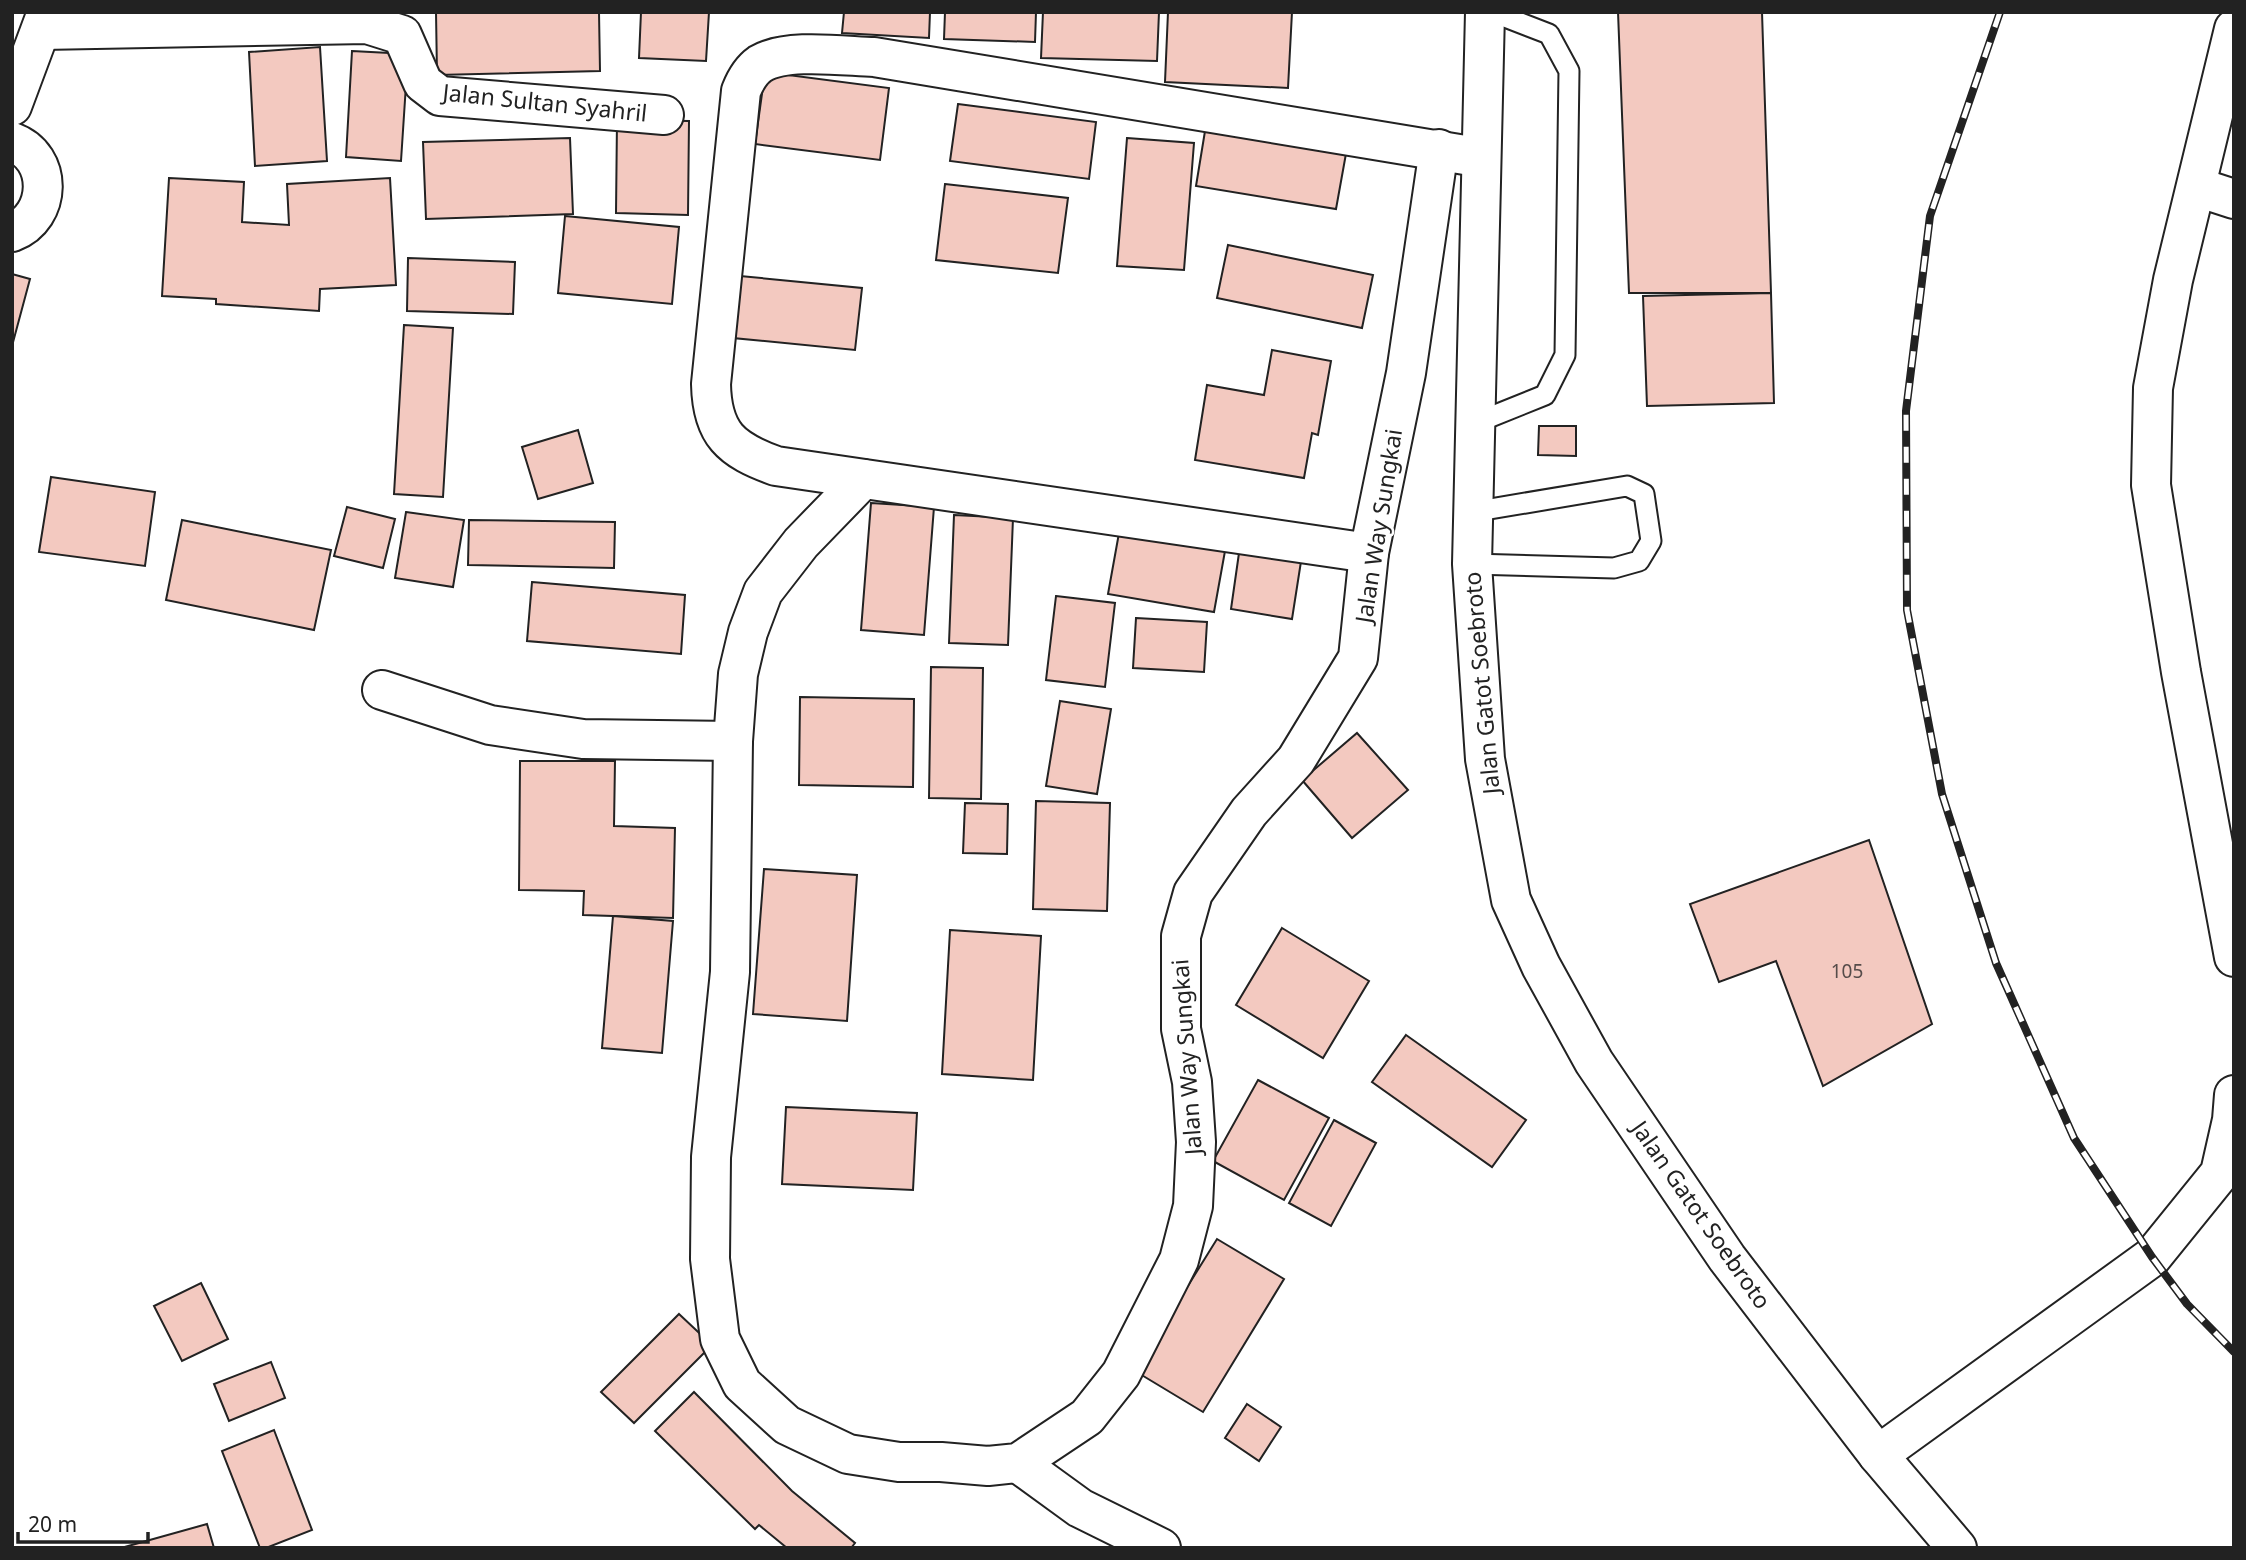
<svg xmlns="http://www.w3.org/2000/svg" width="2246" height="1560" font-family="'Noto Sans',sans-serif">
<rect width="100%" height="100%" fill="#fff"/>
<g fill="#f3c9c0" stroke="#222" stroke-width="2">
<path d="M 436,12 L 599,12 L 600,71 L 437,75 Z"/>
<path d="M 641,12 L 709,12 L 706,61 L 639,58 Z"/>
<path d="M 844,12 L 930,12 L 929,38 L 842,33 Z"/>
<path d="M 945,12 L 1036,12 L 1035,42 L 944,39 Z"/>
<path d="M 1043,12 L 1159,12 L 1157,61 L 1041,58 Z"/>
<path d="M 1168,12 L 1292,12 L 1288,88 L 1165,82 Z"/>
<path d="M 1618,12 L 1762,12 L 1771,293 L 1629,293 Z"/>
<path d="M 320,47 L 327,161 L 255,166 L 249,52 Z"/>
<path d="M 352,51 L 408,54 L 401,161 L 346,157 Z"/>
<path d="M 765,72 L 889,88 L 880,160 L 755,144 Z"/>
<path d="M 958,104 L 1096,122 L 1089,179 L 950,161 Z"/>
<path d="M 617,120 L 689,121 L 688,215 L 616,213 Z"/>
<path d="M 1206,125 L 1347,148 L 1336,209 L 1196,186 Z"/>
<path d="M 570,138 L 573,214 L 426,219 L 423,142 Z"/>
<path d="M 1127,138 L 1194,143 L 1184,270 L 1117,266 Z"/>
<path d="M 169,178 L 244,182 L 242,222 L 289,225 L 287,184 L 390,178 L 396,285 L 320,289 L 319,311 L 216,304 L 216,299 L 162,296 Z"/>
<path d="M 945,184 L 1068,198 L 1058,273 L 936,260 Z"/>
<path d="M 565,216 L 679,227 L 672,304 L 558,293 Z"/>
<path d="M 1228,245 L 1373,275 L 1362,328 L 1217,298 Z"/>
<path d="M 408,258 L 515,262 L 513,314 L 407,311 Z"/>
<path d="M 12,274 L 30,279 L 12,346 Z"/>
<path d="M 740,276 L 862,288 L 855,350 L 733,338 Z"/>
<path d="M 1771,293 L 1774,403 L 1647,406 L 1643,296 Z"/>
<path d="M 404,325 L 453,328 L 443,497 L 394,494 Z"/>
<path d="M 1272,350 L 1331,361 L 1318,435 L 1312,433 L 1304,478 L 1195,460 L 1207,385 L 1264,395 Z"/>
<path d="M 1539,426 L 1576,426 L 1576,456 L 1538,455 Z"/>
<path d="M 578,430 L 593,483 L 538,499 L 522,447 Z"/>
<path d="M 51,477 L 155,492 L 145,566 L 39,552 Z"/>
<path d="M 871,503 L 934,507 L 924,635 L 861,630 Z"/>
<path d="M 347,507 L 395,519 L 383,568 L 334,556 Z"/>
<path d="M 406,512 L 464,520 L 453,587 L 395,578 Z"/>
<path d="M 954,515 L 1013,518 L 1008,645 L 949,643 Z"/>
<path d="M 182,520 L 331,550 L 314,630 L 166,600 Z"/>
<path d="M 469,520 L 615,522 L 614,568 L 468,565 Z"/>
<path d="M 1119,533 L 1225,551 L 1214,612 L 1108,594 Z"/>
<path d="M 1240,546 L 1302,555 L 1292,619 L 1231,609 Z"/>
<path d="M 532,582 L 685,595 L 681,654 L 527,641 Z"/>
<path d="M 1056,596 L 1115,603 L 1105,687 L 1046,680 Z"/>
<path d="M 1136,618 L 1207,622 L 1204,672 L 1133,668 Z"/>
<path d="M 931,667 L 983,668 L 981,799 L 929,798 Z"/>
<path d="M 800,697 L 914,699 L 913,787 L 799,785 Z"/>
<path d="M 1060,701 L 1111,709 L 1097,794 L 1046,786 Z"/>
<path d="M 1357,733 L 1408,790 L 1352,838 L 1302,780 Z"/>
<path d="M 520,761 L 615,761 L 614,826 L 675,828 L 673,918 L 583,915 L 584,891 L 519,890 Z"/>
<path d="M 1036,801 L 1110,803 L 1107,911 L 1033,909 Z"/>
<path d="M 965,803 L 1008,804 L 1007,854 L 963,853 Z"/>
<path d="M 1869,840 L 1932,1024 L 1823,1086 L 1776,961 L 1719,982 L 1690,904 Z"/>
<path d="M 764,869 L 857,875 L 847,1021 L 753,1014 Z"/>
<path d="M 613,916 L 673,921 L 662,1053 L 602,1048 Z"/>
<path d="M 1282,928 L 1369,981 L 1323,1058 L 1236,1005 Z"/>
<path d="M 950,930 L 1041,936 L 1033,1080 L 942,1074 Z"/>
<path d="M 1406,1035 L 1526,1120 L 1492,1167 L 1372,1082 Z"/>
<path d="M 1258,1080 L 1329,1118 L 1284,1200 L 1213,1161 Z"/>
<path d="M 786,1107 L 917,1113 L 913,1190 L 782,1184 Z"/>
<path d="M 1334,1120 L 1376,1143 L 1331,1226 L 1289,1203 Z"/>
<path d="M 1217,1239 L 1284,1279 L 1203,1412 L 1135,1371 Z"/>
<path d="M 201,1283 L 228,1339 L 182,1361 L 154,1306 Z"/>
<path d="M 679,1314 L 712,1345 L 634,1423 L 601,1392 Z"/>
<path d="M 271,1362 L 285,1398 L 229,1421 L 214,1384 Z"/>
<path d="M 694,1392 L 792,1491 L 855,1543 L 851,1548 L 787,1548 L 759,1525 L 755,1529 L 655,1431 Z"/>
<path d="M 1247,1404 L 1281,1427 L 1259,1461 L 1225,1438 Z"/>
<path d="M 274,1430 L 312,1530 L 266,1548 L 260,1548 L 222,1451 Z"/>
<path d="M 207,1524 L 214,1548 L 121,1548 Z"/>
</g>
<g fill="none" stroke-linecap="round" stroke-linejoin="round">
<g stroke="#222" stroke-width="23">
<g id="lane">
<path d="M 1473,424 L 1545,395 L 1565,355 L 1569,71 L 1549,34 L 1492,12"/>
<path d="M 1472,564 L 1614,568 L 1639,561 L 1651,541 L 1644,494 L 1627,486 L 1472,512"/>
</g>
</g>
<g stroke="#222" stroke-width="42">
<g id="street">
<path d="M 42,30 L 367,24 L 402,35 L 423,83 L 440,96 L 664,115"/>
<path d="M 12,106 L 47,12"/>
<path d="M 12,142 C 54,157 52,217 12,232"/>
<path d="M 2197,187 L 2234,199"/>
<path d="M 863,479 L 801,543 L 763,592 L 748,632 L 738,674 L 733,741 L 730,972 L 711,1157 L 710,1259 L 720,1339 L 742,1384 L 787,1425 L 848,1454 L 899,1462 L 941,1462 L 988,1466 L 1018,1463 L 1087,1417 L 1121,1374 L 1179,1260 L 1193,1206 L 1196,1142 L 1192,1082 L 1181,1029 L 1181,936 L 1193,893 L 1249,812 L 1296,760 L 1358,658 L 1369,553 L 1406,373 L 1439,149"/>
<path d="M 1369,553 L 776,466 C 731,450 712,434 711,384 L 741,91 C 745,81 750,71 760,64 C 786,48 843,56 874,57 L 1465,155"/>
<path d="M 382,690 L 490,725 L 583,739 L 733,741"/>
<path d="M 1018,1463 L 1080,1508 L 1161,1548"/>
</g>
</g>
<g stroke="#222" stroke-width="42">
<g id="secondary">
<path d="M 2234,29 L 2173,280 L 2153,388 L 2151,485 L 2181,672 L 2234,957"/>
<path d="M 1878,1455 L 2152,1257 L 2220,1173 L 2232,1120 L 2234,1095"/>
</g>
</g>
<g stroke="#222" stroke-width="42">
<path id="primary" d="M 1485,12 L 1472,564 L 1485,759 L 1511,900 L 1541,966 L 1594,1062 L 1727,1258 L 1878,1455 L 1957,1548"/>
</g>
<use href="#lane" stroke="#fff" stroke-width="19"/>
<use href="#street" stroke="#fff" stroke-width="38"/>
<use href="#secondary" stroke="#fff" stroke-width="38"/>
<use href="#primary" stroke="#fff" stroke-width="38"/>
<g stroke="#222" stroke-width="8">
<path id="rail" d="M 2000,12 L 1930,216 L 1906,411 L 1907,610 L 1942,794 L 1996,963 L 2074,1138 L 2152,1257 L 2187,1304 L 2234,1352"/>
</g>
<use href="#rail" stroke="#fff" stroke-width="5" stroke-dasharray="16" stroke-linecap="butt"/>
</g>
<g text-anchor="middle" stroke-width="5" stroke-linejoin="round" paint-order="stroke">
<g font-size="19" fill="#564c4a">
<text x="1847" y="978">105</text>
</g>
<g font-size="23" fill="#222" stroke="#fff">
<text transform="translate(545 103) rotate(6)" y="8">Jalan Sultan Syahril</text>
<text transform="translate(1379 526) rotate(-81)" y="8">Jalan Way Sungkai</text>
<text transform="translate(1482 683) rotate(-95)" y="8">Jalan Gatot Soebroto</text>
<text transform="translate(1187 1057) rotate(-94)" y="8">Jalan Way Sungkai</text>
<text transform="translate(1701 1215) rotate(55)" y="8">Jalan Gatot Soebroto</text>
</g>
</g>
<rect width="2246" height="1560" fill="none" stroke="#222222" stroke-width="28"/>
<path d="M18 1532v10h130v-10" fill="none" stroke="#222222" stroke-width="3.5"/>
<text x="28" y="1532" font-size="21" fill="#222222" stroke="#ffffff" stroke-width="5" paint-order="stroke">20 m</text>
</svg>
